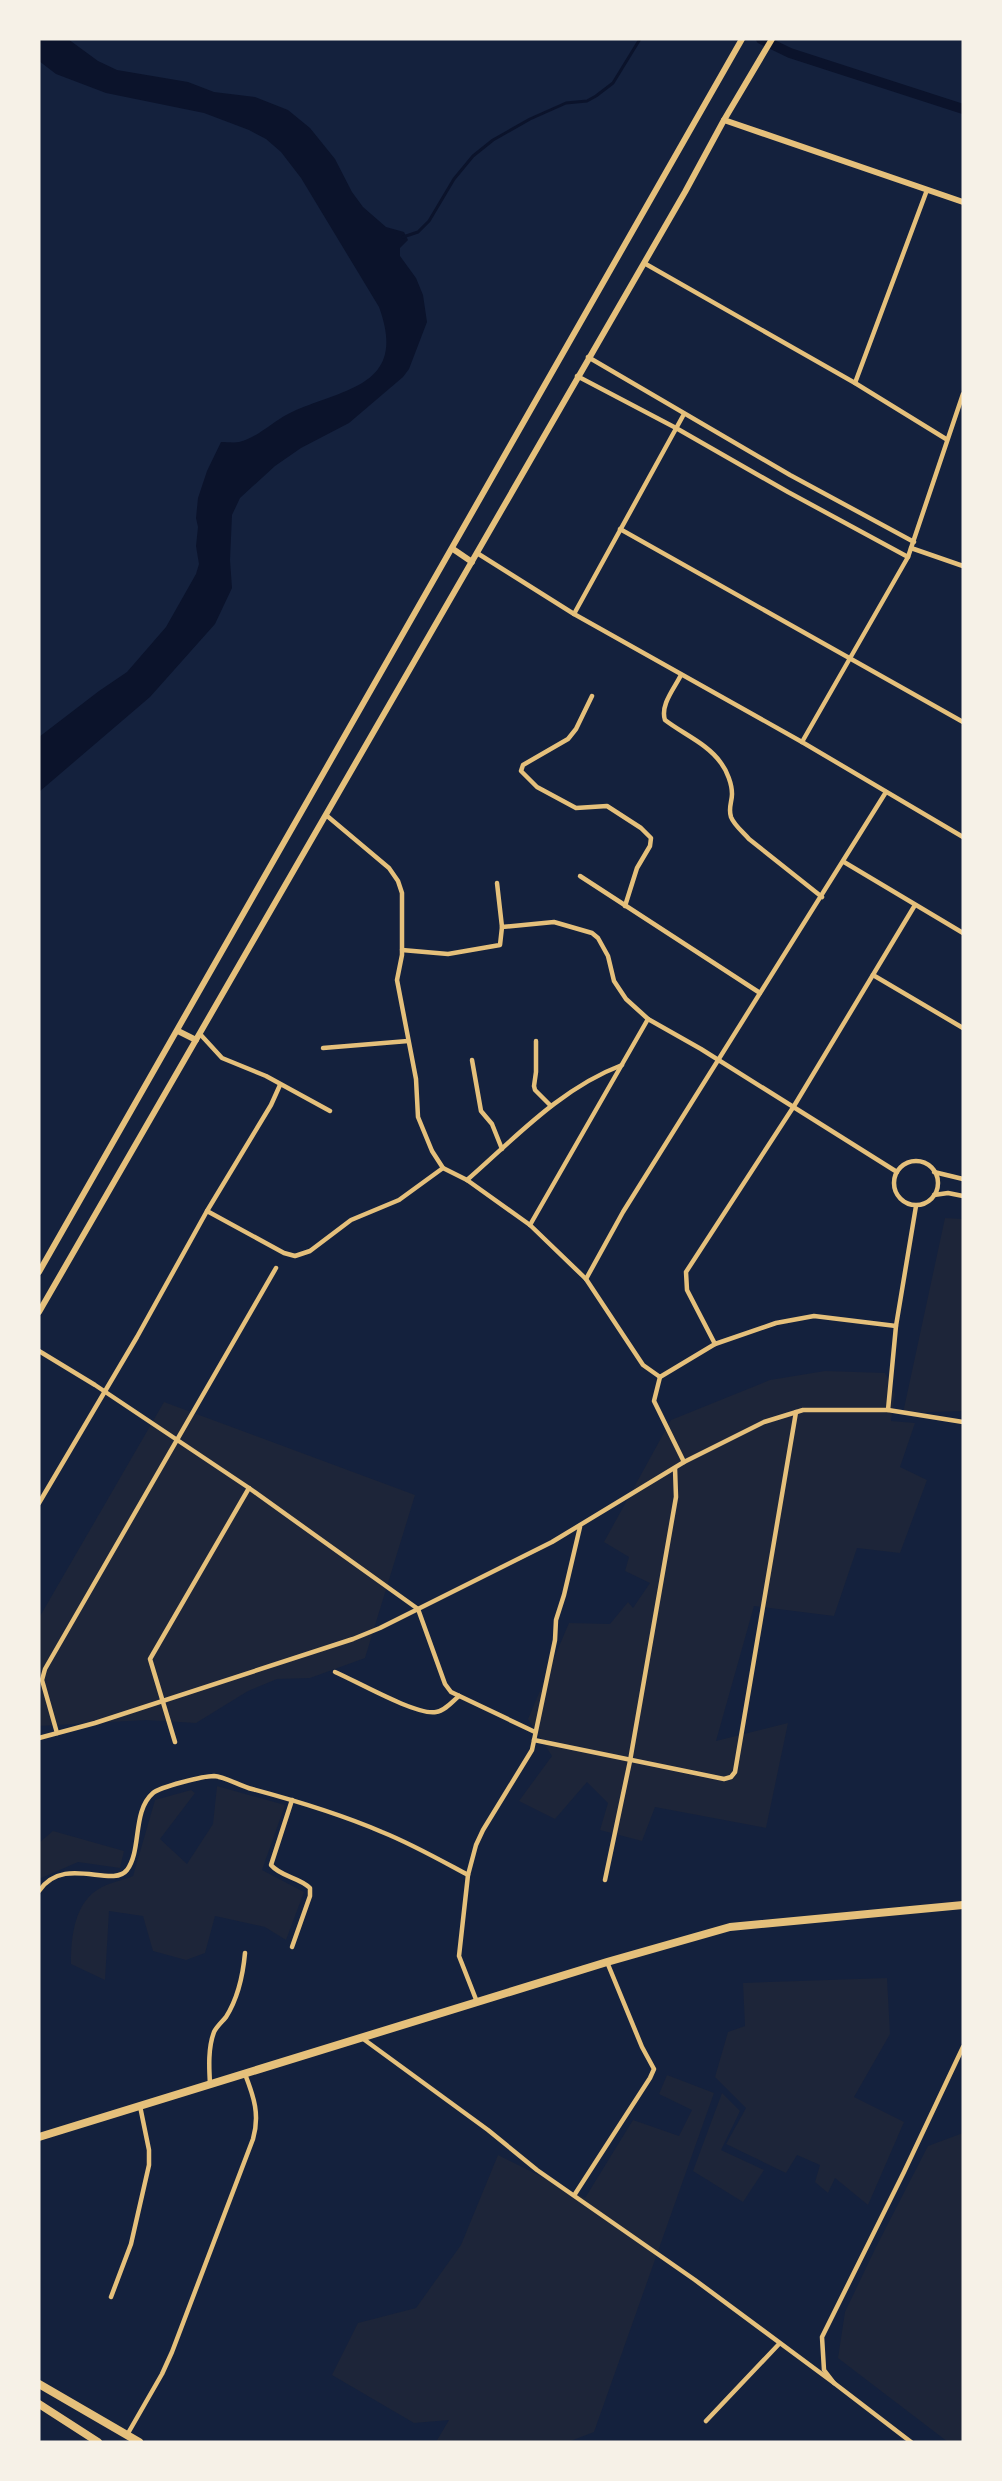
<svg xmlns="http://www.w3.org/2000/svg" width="1002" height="2481" font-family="'IBM Plex Sans',sans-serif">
<rect width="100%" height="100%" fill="#14213d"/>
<g fill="#1d2539">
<path d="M 945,1218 L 963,1219 L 963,1411 L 903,1413 Z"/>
<path d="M 825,1371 L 885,1373 L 895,1394 L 891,1421 L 915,1423 L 900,1467 L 927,1480 L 900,1553 L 857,1548 L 834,1616 L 754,1606 L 716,1741 L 788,1723 L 766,1828 L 655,1807 L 642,1841 L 600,1830 L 608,1803 L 587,1782 L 555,1819 L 519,1801 L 552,1756 L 528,1719 L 569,1623 L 610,1624 L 628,1602 L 633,1608 L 650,1583 L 625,1571 L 629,1557 L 604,1542 L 671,1420 L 770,1380 Z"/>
<path d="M 164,1402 L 415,1495 L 365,1658 L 310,1678 L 277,1679 L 248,1691 L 196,1723 L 146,1720 L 39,1726 L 39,1618 Z"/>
<path d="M 217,1786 L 285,1805 L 262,1870 L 304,1892 L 286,1940 L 265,1927 L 215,1916 L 205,1953 L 186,1960 L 153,1951 L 143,1916 L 109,1911 L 105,1980 L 71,1964 C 71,1937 74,1901 102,1887 C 112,1882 123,1880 133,1876 L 155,1800 L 191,1790 L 195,1793 L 160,1839 L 187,1864 L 213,1824 Z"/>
<path d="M 53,1831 L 124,1851 L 120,1868 L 78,1862 L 39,1879 L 39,1843 Z"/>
<path d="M 887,1978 L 890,2034 L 854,2097 L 904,2122 L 868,2205 L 835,2178 L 828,2193 L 815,2182 L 820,2165 L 797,2155 L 786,2173 L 726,2144 L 746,2108 L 715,2077 L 728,2032 L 745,2026 L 743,1983 Z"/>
<path d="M 667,2075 L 714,2093 L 594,2432 L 568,2442 L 436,2442 L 449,2420 L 414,2423 L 332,2375 L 358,2323 L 416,2308 L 461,2245 L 498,2155 L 585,2198 L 633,2120 L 679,2136 L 692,2110 L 659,2094 Z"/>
<path d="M 722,2093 L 740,2111 L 721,2150 L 764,2170 L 743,2202 L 693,2171 Z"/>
<path d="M 963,2133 L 963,2442 L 948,2442 L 838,2358 L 845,2312 L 876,2247 L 928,2146 Z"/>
</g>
<path fill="#0b132b" d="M 39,39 L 68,39 L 98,61 L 117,70 L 188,82 L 214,92 L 255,97 L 288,110 L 310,128 L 335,159 L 352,192 L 363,207 L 386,227 L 404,232 L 408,240 L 400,248 L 400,256 L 416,278 L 423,295 L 427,322 L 409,369 L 403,377 L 349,423 L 301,448 L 275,466 L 240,498 L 232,515 L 230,560 L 232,588 L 215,624 L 150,697 L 39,792 L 39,737 L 99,691 L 127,672 L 166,627 L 196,574 L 199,564 L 196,546 L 198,527 L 196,518 L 198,498 L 207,471 L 221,442 C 226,442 234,443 239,442 C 257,438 272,422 288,414 C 341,388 409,389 379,307 L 301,178 L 281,152 L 266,139 L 249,130 L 204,113 L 106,93 L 56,74 L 39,61 Z"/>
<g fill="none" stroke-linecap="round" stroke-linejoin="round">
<path stroke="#0b132b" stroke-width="3" d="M 403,237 L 418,232 L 429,221 L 454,179 L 473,156 L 493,140 L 530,119 L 566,103 L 587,101 L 596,96 L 613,83 L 640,39"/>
<path stroke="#0b132b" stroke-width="10" d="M 761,39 L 790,53 L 963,109"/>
<g stroke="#e5c07b" stroke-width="4.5">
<path d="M 644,263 L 855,383 L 946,439"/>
<path d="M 588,357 L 790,475 L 914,542"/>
<path d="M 577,376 L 676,428 L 788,492 L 908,557"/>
<path d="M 855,383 L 927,190"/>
<path d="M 620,529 L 963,722"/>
<path d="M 911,548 L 963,566"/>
<path d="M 477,553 L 574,614 L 802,742 L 963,837"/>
<path d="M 574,614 L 684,414"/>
<path d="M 681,675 C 674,689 660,705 665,720 C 683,734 708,744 721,763 C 727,771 732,784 732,794 C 732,802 728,808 731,817 C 734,825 743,832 749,839 L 822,897"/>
<path d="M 592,696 L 576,729 L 568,739 L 523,765 L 521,771 L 537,787 L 576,808 L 607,806 L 641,828 L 651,838 L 650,846 L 637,868 L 625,906"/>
<path d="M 802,742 L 908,557 L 963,394"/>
<path d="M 326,815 L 389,868 L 398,881 L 402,893 L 402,955 L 397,980 L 416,1079 L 418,1117 L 432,1151 L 443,1168 L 467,1180 L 530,1225 L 586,1279 L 643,1365 L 660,1377"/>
<path d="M 844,862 L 963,933"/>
<path d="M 580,876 L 760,993"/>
<path d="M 502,927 L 554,922 L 592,933 L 598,938 L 608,956 L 614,981 L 626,999 L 648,1019 L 701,1049 L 897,1172"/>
<path d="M 402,950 L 448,954 L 500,945 L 502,927 L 497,883"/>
<path d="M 873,975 L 963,1028"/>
<path d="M 200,1034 L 222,1058 L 266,1076 L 330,1111"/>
<path d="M 536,1041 L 536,1072 L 534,1086 L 535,1090 L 551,1106"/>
<path d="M 323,1048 L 408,1041"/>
<path d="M 472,1060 L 481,1111 L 492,1124 L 502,1149"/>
<circle cx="916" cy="1183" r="22"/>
<path d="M 934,1172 L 963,1179"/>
<path d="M 467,1180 C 515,1138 561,1088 622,1065"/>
<path d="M 934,1195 L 948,1193 L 963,1196"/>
<path d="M 207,1211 L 284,1253 L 295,1256 L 310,1251 L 351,1220 L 399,1200 L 443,1168"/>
<path d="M 530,1225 L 648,1019"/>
<path d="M 586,1279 L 623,1212 L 886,792"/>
<path d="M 715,1344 L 687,1290 L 686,1272 L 794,1106 L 915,905"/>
<path d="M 39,1351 L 95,1385 L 249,1488 L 418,1609 L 445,1684 L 451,1692 L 535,1732"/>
<path d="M 660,1377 L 715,1344 L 776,1323 L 814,1316 L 896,1326"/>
<path d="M 660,1377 L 654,1401 L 684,1462"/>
<path d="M 888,1410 L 896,1326 L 916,1206"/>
<path d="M 39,1503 L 137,1337 L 207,1211 L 271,1105 L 280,1085"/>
<path d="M 335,1672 C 356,1681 417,1716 436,1712 C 445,1711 453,1701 459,1696"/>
<path d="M 57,1733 L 42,1680 L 45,1669 L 276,1268"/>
<path d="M 39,1738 L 95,1723 L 353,1639 L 380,1628 L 552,1542 L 684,1462 L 764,1422 L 803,1410 L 888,1410 L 963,1422"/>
<path d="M 534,1740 L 724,1779 L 731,1777 L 735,1772 L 796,1412"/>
<path d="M 175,1742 L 150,1659 L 249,1488"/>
<path d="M 292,1800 L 271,1865 C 281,1877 299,1877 310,1888 L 310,1896 L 292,1947"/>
<path d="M 605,1880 L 630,1761 L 676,1497 L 675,1468"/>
<path d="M 39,1891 C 64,1854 112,1889 127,1870 C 142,1850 132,1811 153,1793 C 160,1787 203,1776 214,1776 C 226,1777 240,1786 252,1789 C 297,1801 340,1814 382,1832 C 412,1844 440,1860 468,1875"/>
<path d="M 477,2002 L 459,1956 L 468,1875 L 476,1845 L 483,1830 L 532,1750 L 555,1640 L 556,1620 L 564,1595 L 580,1527"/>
<path d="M 362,2038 L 488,2130 L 537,2170 L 695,2280 L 834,2383"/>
<path d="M 210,2084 C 209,2067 208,2048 214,2032 C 217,2026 222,2022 226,2017 C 238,1998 243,1975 245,1953"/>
<path d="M 575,2194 L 650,2078 L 654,2069 L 642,2047 L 607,1962"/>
<path d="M 111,2297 L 131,2244 L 149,2165 L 149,2150 L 140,2106"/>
<path d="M 706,2421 L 779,2344"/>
<path d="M 127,2435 L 162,2374 L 172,2352 L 253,2139 C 260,2115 254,2097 245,2074"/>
<path d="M 911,2442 L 834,2383 L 824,2370 L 822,2337 L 904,2172 L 963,2047"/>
</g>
<g stroke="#e5c07b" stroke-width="6">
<path d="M 724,120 L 963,202"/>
<path d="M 453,549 L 472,562"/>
<path d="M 178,1031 L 196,1040"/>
<path d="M 39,1272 L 742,39"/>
<path d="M 39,1312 L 685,192 L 724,120 L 772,39"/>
</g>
<path stroke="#e5c07b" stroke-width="8" d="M 39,2137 L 607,1962 L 730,1927 L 963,1905"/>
<g stroke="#e5c07b" stroke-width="8">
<path d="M 39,2384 L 139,2442"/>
<path d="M 39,2404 L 98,2442"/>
</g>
</g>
<rect width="1002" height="2481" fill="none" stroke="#f6f1e7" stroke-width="81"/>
</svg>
